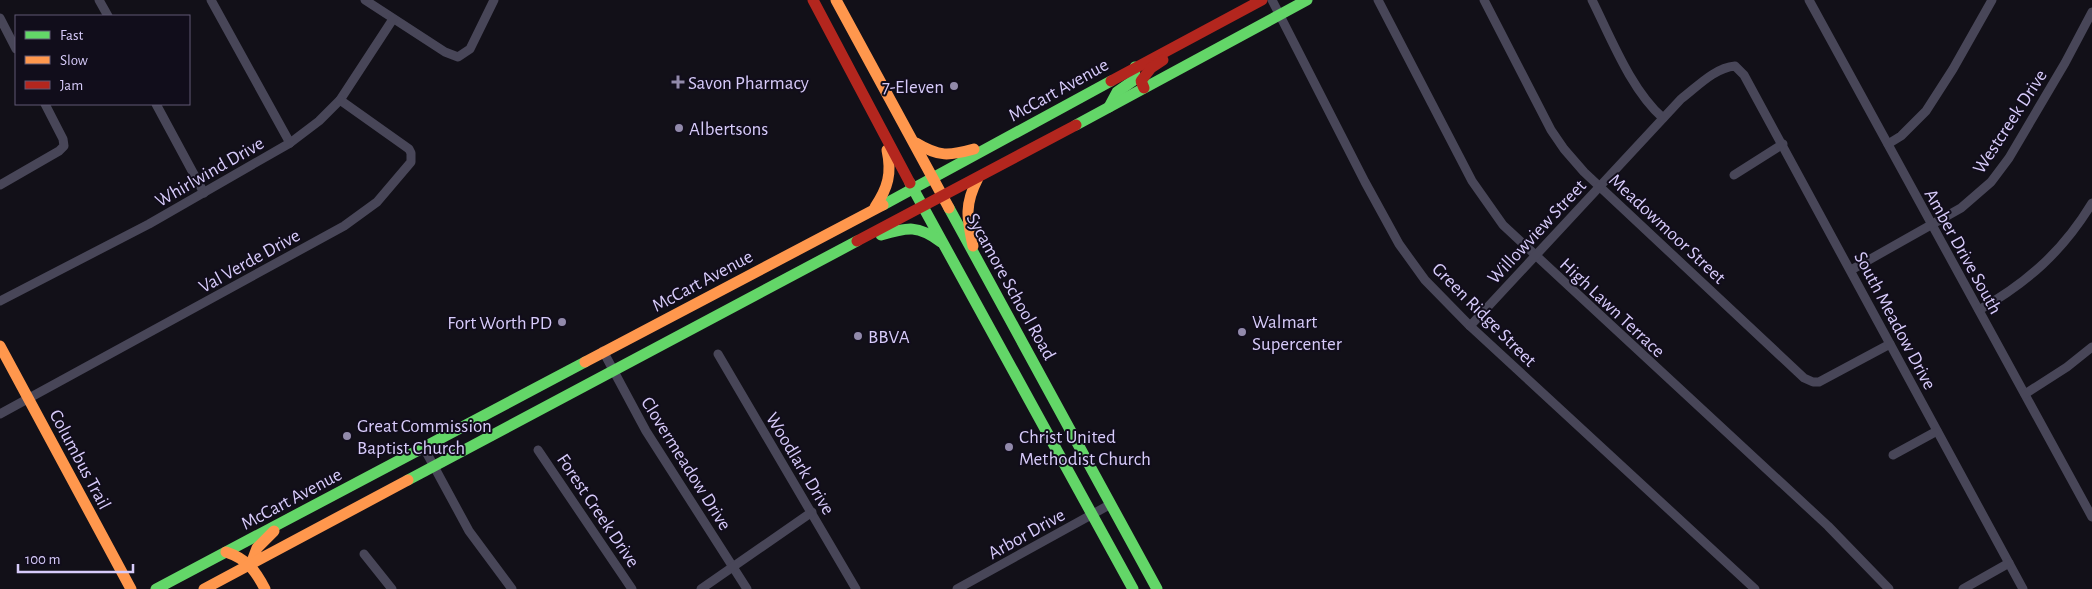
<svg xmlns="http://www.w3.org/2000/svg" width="2092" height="589" font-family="'Alegreya Sans',sans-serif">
<rect width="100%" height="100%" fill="#121018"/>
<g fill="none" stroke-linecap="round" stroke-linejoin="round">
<g stroke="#484658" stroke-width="9">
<path d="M 99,0 L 108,16"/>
<path d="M 211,0 L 290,143"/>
<path d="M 365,0 L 445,52 L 458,57 L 470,49 L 494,0"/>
<path d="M 1272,0 L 1365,182 L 1399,244 L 1425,280 L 1470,326 L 1755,589"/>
<path d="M 1378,0 L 1472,181 L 1503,225 L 1828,526 L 1889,589"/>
<path d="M 1484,0 L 1551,130 L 1564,149 L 1584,172 L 1804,378 L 1813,382 L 1819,382 L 1890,344"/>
<path d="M 1592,0 C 1611,38 1631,90 1663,118"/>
<path d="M 1809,0 L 2092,517"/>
<path d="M 0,18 L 16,49"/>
<path d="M 156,104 L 204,193"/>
<path d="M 1888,144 L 1901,136 L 1926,111 L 1953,69 L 1992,0"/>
<path d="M 1734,175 L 1783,144"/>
<path d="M 0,185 L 59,151 L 64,146 L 63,139 L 45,104"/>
<path d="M 1851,270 L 1961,208 L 1991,182 L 2009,158 L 2065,63 L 2092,12"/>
<path d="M 0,301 L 149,224 L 290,143 L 319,121 L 340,100 L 393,19"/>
<path d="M 1979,310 C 2027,283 2063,251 2092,203"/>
<path d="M 1470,326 L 1681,99 C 1697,87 1714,68 1735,66 L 1744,75 L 2023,589"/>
<path d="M 603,351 L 646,431 L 747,589"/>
<path d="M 718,354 L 856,589"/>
<path d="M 2025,394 L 2067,367 L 2092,347"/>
<path d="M 0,414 L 344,226 L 377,202 L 411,162 L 411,153 L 409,149 L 340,100"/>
<path d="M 424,448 L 469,531 L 512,589"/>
<path d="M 538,450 L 632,589"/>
<path d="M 1893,455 L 1937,431"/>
<path d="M 364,554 L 392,589"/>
<path d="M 701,589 L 812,512"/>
<path d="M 957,589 L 1111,504"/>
<path d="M 1963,589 L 2009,563"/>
</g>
<g stroke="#63d668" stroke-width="11">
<path d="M 1109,107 L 1117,92 L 1134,80 L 1135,67"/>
<path d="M 1076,125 L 1307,0"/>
<path d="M 910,183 L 1133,589"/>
<path d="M 883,205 L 1111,81"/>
<path d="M 949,208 L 1157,589"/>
<path d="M 881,235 C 908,227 918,225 941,242"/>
<path d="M 408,480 L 857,241"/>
<path d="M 156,589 L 585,362"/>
</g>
<g stroke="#ff974d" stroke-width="11">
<path d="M 836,0 L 949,208"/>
<path d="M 916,143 C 939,157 949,156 974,149"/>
<path d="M 875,207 C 888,188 892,173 887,150"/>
<path d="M 973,246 C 967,218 964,205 978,178"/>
<path d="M 0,346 L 131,589"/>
<path d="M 585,362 L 883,205"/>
<path d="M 226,552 C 247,559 255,570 265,589"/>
<path d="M 251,564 L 257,548 L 274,531"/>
<path d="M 204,589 L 408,480"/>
</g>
<g stroke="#b3261e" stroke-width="11">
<path d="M 813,0 L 910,183"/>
<path d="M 1111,81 L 1262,0"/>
<path d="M 1144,88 L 1141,81 L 1151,68 L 1163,60"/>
<path d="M 857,241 L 1076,125"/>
</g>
</g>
<g fill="#928aab" stroke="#110d1b" stroke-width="2">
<path d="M675.5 74.5h5v5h5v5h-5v5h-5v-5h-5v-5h5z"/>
<circle cx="954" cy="86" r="5"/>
<circle cx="679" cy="128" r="5"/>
<circle cx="562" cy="322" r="5"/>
<circle cx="1242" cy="332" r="5"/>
<circle cx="858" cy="336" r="5"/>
<circle cx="347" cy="436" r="5"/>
<circle cx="1009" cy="447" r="5"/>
</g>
<g text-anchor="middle" stroke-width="4" stroke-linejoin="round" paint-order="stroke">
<g font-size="19" fill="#d7cbfa" stroke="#110d1b" text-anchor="start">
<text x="688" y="89">Savon Pharmacy</text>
<text x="944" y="93" text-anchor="end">7-Eleven</text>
<text x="689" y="135">Albertsons</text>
<text x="1252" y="328">Walmart<tspan x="1252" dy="22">Supercenter</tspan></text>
<text x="552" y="329" text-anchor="end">Fort Worth PD</text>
<text x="868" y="343">BBVA</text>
<text x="357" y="432">Great Commission<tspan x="357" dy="22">Baptist Church</tspan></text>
<text x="1019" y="443">Christ United<tspan x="1019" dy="22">Methodist Church</tspan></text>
</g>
<g font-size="19" fill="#d7cbfa" stroke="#110d1b">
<text transform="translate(1058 89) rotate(-29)" y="7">McCart Avenue</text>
<text transform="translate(2009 121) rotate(-57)" y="7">Westcreek Drive</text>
<text transform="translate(209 171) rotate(-30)" y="7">Whirlwind Drive</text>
<text transform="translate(1668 228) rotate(43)" y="7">Meadowmoor Street</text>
<text transform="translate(1536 231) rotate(-47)" y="7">Willowview Street</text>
<text transform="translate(1964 251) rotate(61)" y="7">Amber Drive South</text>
<text transform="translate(249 260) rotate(-29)" y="7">Val Verde Drive</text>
<text transform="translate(702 280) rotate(-28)" y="7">McCart Avenue</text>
<text transform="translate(1012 286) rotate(61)" y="7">Sycamore School Road</text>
<text transform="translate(1613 307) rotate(43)" y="7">High Lawn Terrace</text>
<text transform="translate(1485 314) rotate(45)" y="7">Green Ridge Street</text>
<text transform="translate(1896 320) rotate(62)" y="7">South Meadow Drive</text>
<text transform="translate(81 459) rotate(62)" y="7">Columbus Trail</text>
<text transform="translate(687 463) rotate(58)" y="7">Clovermeadow Drive</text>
<text transform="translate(801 463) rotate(59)" y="7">Woodlark Drive</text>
<text transform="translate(291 498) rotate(-28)" y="7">McCart Avenue</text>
<text transform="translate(599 510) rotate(56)" y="7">Forest Creek Drive</text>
<text transform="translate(1026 533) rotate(-29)" y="7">Arbor Drive</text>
</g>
</g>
<rect x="15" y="15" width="175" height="90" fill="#110d1b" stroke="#605974"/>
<rect x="25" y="31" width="25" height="8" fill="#63d668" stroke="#605974"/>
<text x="60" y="40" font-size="15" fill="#d7cbfa">Fast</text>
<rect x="25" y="56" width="25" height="8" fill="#ff974d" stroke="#605974"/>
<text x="60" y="65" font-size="15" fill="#d7cbfa">Slow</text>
<rect x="25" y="81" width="25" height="8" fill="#b3261e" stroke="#605974"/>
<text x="60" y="90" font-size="15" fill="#d7cbfa">Jam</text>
<path d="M18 564v8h115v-8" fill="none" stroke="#d7cbfa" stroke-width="2.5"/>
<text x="25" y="564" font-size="15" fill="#d7cbfa" stroke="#110d1b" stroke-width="4" paint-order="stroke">100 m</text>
</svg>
